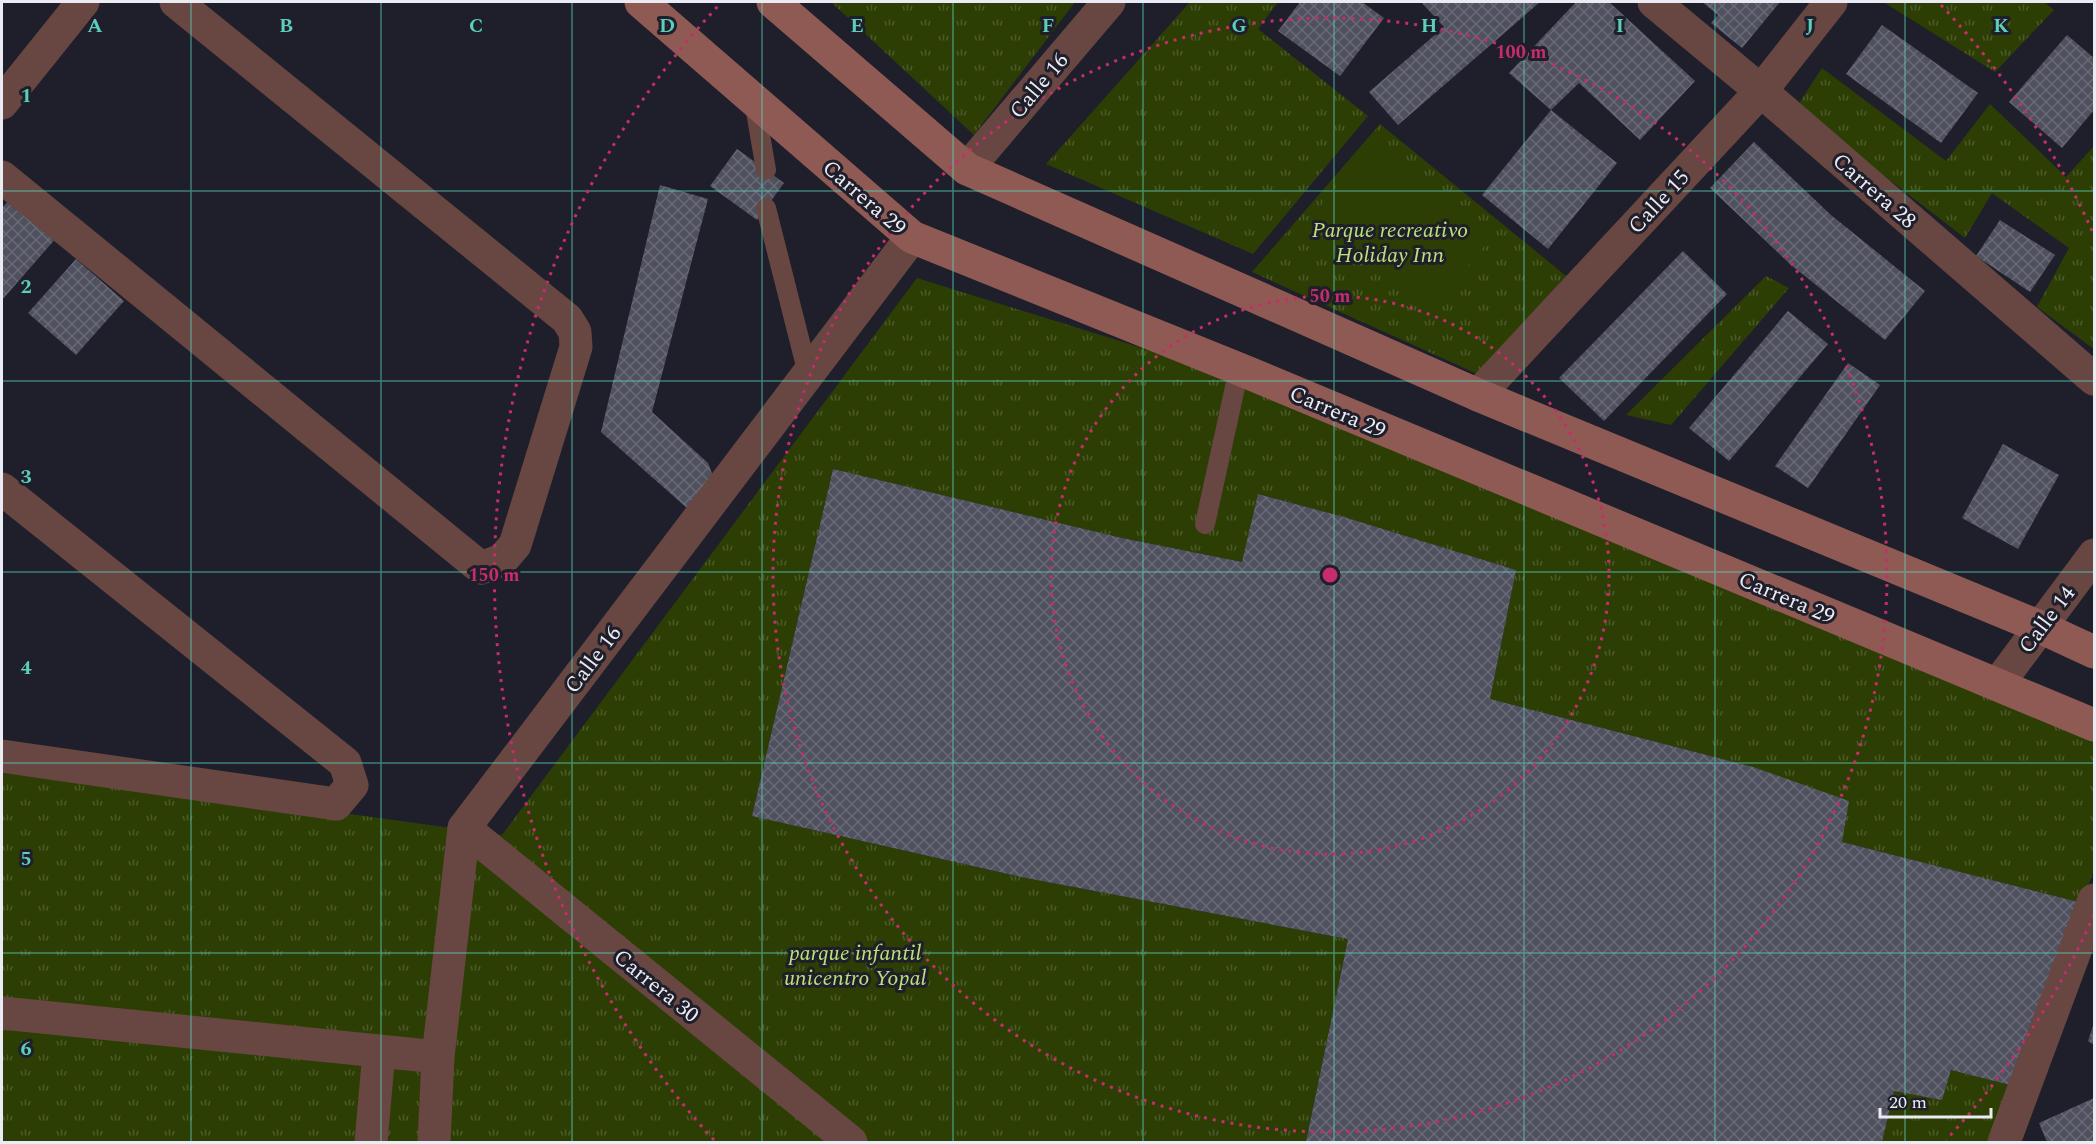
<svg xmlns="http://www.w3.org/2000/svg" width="2096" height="1144" font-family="Spectral,serif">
<defs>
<pattern id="grass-tufts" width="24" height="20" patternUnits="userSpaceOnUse" patternTransform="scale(1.5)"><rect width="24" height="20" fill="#2d3e04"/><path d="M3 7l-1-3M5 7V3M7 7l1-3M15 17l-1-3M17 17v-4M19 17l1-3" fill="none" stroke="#4c5a29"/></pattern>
<pattern id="building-cross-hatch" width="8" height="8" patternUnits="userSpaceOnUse" patternTransform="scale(1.5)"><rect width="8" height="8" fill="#50515e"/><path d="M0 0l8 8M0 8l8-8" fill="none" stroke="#696a76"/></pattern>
</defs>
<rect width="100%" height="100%" fill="#1e1f2a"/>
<g fill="url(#grass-tufts)">
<path d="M 831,2 L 1075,2 L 974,135 Z"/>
<path d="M 1190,2 L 1278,2 L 1258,29 L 1368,116 L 1253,254 L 1046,164 Z"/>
<path d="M 1886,2 L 2044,2 L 2054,10 L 1995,72 L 1885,3 Z"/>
<path d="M 1822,68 L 1946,161 L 1990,104 L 2066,177 L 2094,146 L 2094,349 L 2037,307 L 2069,248 L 1992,193 L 1965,238 L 1796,108 Z"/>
<path d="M 1380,124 L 1571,280 L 1484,377 L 1252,272 Z"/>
<path d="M 1766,276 L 1789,288 L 1671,425 L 1626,415 Z"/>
<path d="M 917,278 L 1168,356 L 2094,735 L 2094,870 L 2082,903 L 1842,842 L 1753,767 L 1490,699 L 1516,570 L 1344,517 L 1259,494 L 1242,562 L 1122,538 L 833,469 L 752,816 L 1021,877 L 1348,939 L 1306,1142 L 2,1142 L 2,773 L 321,810 L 502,835 Z"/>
<path d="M 1951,1070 L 2014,1086 L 1993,1142 L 1882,1142 L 1894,1091 L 1942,1099 Z"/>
</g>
<path fill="#2d3e04" d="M 1376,138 L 1494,234 L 1436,305 L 1318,209 Z"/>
<g fill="url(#building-cross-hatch)">
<path d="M 1300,2 L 1362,2 L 1384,18 L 1340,76 L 1278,31 Z"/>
<path d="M 1421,2 L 1540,2 L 1398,125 L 1369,92 L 1444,27 Z"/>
<path d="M 1576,2 L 1609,2 L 1695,81 L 1640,140 L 1579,83 L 1551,110 L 1509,73 Z"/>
<path d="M 1702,2 L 1780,2 L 1742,48 L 1711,23 L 1718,15 Z"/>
<path d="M 1882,25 L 1978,93 L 1941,143 L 1846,74 Z"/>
<path d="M 2067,35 L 2094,58 L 2094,110 L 2062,148 L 2009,102 Z"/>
<path d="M 1551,110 L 1617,163 L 1548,249 L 1482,195 Z"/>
<path d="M 1754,142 L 1831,215 L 1925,291 L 1885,340 L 1791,265 L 1710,188 Z"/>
<path d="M 737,149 L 784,183 L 757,220 L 710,186 Z"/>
<path d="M 660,185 L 708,199 L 652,412 L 708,463 L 713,476 L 688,509 L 601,432 Z"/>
<path d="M 11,198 L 57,237 L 2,300 L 2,208 Z"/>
<path d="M 2000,220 L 2055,255 L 2030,292 L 1976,256 Z"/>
<path d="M 1683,251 L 1727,294 L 1604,421 L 1559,378 Z"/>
<path d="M 76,259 L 124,301 L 76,355 L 28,313 Z"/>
<path d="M 1788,311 L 1828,344 L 1729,461 L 1689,428 Z"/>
<path d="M 1848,363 L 1880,385 L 1808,488 L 1775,466 Z"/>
<path d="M 2003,444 L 2059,475 L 2018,549 L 1962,518 Z"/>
<path d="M 833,469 L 1122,538 L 1242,562 L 1258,494 L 1344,517 L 1516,570 L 1490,699 L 1753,767 L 1849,801 L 1842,842 L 2082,903 L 2014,1086 L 1951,1070 L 1942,1100 L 1894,1091 L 1882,1142 L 1306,1142 L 1348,939 L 1021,877 L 752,816 Z"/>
<path d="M 2094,1023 L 2094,1045 L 2088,1041 Z"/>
<path d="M 2094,1098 L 2094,1142 L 2047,1142 L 2039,1123 Z"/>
</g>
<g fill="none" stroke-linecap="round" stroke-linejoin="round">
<g stroke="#684642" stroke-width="20">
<path d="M 754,100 L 766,170"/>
<path d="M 766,208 L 808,374"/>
<path d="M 1205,524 L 1239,369"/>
</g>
<g stroke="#684642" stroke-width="33">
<path d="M 1654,2 L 1761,91 L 2094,379"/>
<path d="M 2,103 L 83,2"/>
<path d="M 967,169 L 1109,2"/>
<path d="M 2,177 L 481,568 L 502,560 L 515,545 L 576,347 L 575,332 L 567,319 L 176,2"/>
<path d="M 1478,395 L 1761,91 L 1831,2"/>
<path d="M 2,489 L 345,763 L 352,785 L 336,804 L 2,756"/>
<path d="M 1998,684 L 2094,555"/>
<path d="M 464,828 L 851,1142"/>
<path d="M 2,1013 L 438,1057"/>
<path d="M 371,1142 L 379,1052"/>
<path d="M 434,1142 L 438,1057 L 464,828 L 912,237"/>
<path d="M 2004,1142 L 2094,900"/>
</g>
<g stroke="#905a54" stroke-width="33">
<path d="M 641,2 L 912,237 L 1239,369 L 2094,725"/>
<path d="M 773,2 L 967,169 L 1478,395 L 2040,627 L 2094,652"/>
</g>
</g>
<path fill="none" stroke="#5ccebb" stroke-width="1.5" stroke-opacity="0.55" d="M 191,2 L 191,1142M 381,2 L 381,1142M 572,2 L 572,1142M 762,2 L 762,1142M 953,2 L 953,1142M 1143,2 L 1143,1142M 1334,2 L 1334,1142M 1524,2 L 1524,1142M 1715,2 L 1715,1142M 1905,2 L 1905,1142M 2,191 L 2094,191M 2,381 L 2094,381M 2,572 L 2094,572M 2,763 L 2094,763M 2,953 L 2094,953"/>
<g fill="none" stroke="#c62d6a" stroke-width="3" stroke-dasharray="3 6">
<circle cx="1330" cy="575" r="279"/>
<circle cx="1330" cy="575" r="557"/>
<path d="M2094 915A836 836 0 0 1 1946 1140M714 1140A836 836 0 0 1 719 5M1941 5A836 836 0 0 1 2094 235"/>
</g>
<g text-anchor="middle" stroke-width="6" stroke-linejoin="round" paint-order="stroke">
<g font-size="22" fill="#ebebf3" stroke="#1e1f2a">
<text transform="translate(1038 85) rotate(-50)" y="8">Calle 16</text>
<text transform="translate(1875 190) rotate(41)" y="8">Carrera 28</text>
<text transform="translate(865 197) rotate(41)" y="8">Carrera 29</text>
<text transform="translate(1658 201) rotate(-47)" y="8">Calle 15</text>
<text transform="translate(1338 411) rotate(23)" y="8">Carrera 29</text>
<text transform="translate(1787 597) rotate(23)" y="8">Carrera 29</text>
<text transform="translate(2046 619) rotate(-53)" y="8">Calle 14</text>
<text transform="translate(592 659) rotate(-53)" y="8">Calle 16</text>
<text transform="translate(657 985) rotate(39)" y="8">Carrera 30</text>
</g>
<g font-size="22" font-style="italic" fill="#bbe17a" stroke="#1e1f2a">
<text x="1390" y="237">Parque recreativo<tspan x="1390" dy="25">Holiday Inn</tspan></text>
<text x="855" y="960">parque infantil<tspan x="855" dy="25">unicentro Yopal</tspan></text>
</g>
</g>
<g font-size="20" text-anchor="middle" font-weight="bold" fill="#5ccebb" stroke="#1e1f2a" stroke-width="6" stroke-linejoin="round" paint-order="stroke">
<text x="95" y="32">A</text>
<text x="286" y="32">B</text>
<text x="476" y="32">C</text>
<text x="667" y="32">D</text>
<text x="857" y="32">E</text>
<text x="1048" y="32">F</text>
<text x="1239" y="32">G</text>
<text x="1429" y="32">H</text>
<text x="1620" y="32">I</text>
<text x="1810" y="32">J</text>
<text x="2001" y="32">K</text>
<text x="26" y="102">1</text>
<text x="26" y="293">2</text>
<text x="26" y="483">3</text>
<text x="26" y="674">4</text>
<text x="26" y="865">5</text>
<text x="26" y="1055">6</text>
</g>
<circle cx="1330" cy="575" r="9" fill="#c62d6a" stroke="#1e1f2a" stroke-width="3"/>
<g font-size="18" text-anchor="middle" font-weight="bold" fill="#c62d6a" stroke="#1e1f2a" stroke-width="6" stroke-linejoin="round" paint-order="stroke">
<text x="1521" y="58">100 m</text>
<text x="1330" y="302">50 m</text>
<text x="494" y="581">150 m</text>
</g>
<rect width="2096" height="1144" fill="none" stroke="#ebebf3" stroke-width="6"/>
<path d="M1880 1108v9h111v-9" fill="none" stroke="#ebebf3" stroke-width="3"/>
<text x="1889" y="1108" font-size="18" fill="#ebebf3" stroke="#1e1f2a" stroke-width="4.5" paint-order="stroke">20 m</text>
</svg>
